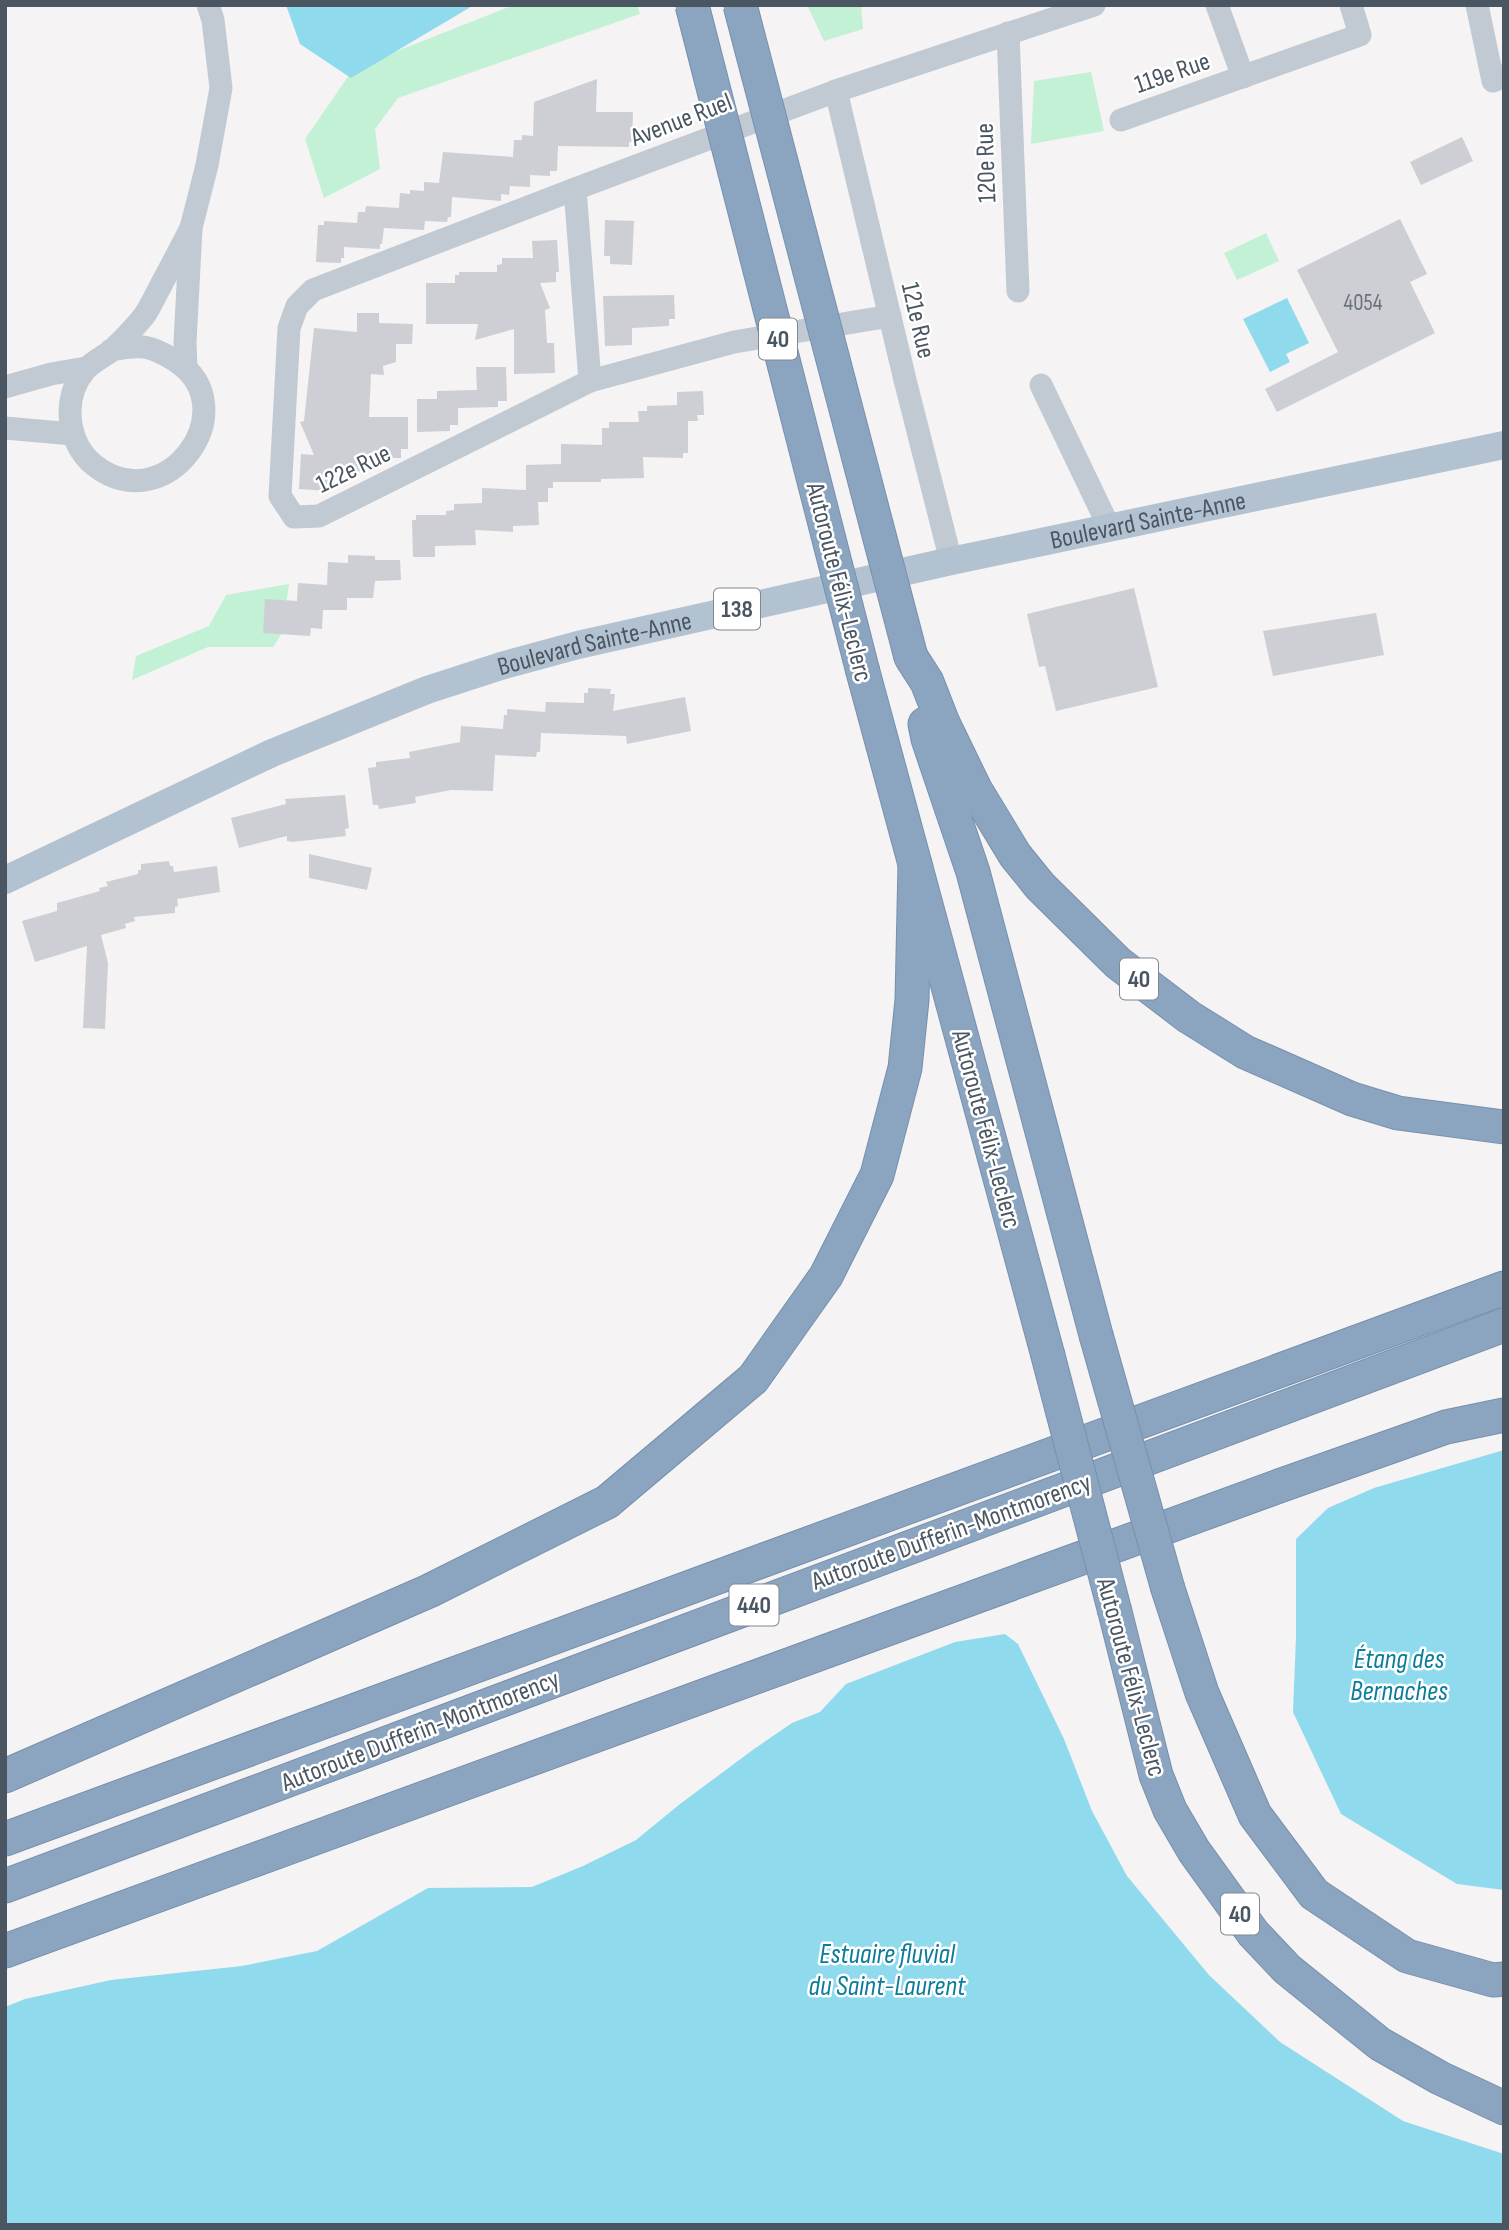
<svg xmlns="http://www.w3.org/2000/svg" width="1509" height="2230" font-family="'Sofia Sans Condensed',sans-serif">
<rect width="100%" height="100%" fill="#f5f3f3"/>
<g fill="#c3f1d5">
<path d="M 514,5 L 637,5 L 640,14 L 398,98 L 375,129 L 380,169 L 324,198 L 305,139 L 354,68 Z"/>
<path d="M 807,5 L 861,5 L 863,29 L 824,41 Z"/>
<path d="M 1091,72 L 1104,131 L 1031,144 L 1034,81 Z"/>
<path d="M 1266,233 L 1279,261 L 1237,280 L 1224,253 Z"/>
<path d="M 289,584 L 282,633 L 273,647 L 208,647 L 132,680 L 136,656 L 209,626 L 226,595 Z"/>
</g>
<g fill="#90daee">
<path d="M 286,5 L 474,5 L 351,78 L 300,44 Z"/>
<path d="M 1287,298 L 1309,343 L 1286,354 L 1290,362 L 1270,372 L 1243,319 Z"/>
<path d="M 1504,1450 L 1504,1890 L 1457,1884 L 1341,1814 L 1293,1712 L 1296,1637 L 1296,1539 L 1328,1508 L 1374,1488 Z"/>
<path d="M 1005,1634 L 1018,1644 L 1064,1739 L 1092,1811 L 1127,1876 L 1209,1975 L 1280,2042 L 1403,2121 L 1504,2154 L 1504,2225 L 5,2225 L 5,2007 L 25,1999 L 111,1980 L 242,1966 L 317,1951 L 428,1888 L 532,1887 L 583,1866 L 636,1840 L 680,1804 L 754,1749 L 792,1723 L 820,1712 L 846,1684 L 955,1642 Z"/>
</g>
<g fill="#cdcfd5">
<path d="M 597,79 L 596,112 L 633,112 L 632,142 L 629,142 L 629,147 L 558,146 L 557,171 L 550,171 L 550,176 L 530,175 L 530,187 L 510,186 L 509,195 L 501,194 L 501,201 L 452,197 L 451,217 L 448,217 L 447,222 L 425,221 L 424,230 L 384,228 L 382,244 L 380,244 L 380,249 L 344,247 L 344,258 L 341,258 L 341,263 L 316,262 L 318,225 L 324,225 L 324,221 L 357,223 L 358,212 L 365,212 L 366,206 L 399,208 L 400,193 L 410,194 L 410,190 L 424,191 L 424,182 L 439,183 L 443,152 L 513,157 L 514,140 L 522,140 L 522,135 L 533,136 L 534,102 Z"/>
<path d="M 1462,137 L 1473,161 L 1421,185 L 1410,162 Z"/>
<path d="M 1400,219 L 1427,274 L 1410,282 L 1435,333 L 1277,412 L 1265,389 L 1338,352 L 1297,270 Z"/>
<path d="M 605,220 L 634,221 L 632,265 L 610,264 L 610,256 L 604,256 Z"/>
<path d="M 557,240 L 559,272 L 556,272 L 556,282 L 540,283 L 550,308 L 545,310 L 547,343 L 554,343 L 555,373 L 514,374 L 514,329 L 475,340 L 478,324 L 426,324 L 426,283 L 455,283 L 455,275 L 459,275 L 459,272 L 497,272 L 497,265 L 502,264 L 502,258 L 533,258 L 532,241 Z"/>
<path d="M 674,295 L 675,319 L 669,319 L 669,326 L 632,328 L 632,345 L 605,346 L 603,296 Z"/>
<path d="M 357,313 L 379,313 L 379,323 L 413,324 L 412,344 L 396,344 L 396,362 L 383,366 L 384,375 L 371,374 L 369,417 L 408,417 L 408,449 L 401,449 L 401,458 L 372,458 L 373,470 L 328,474 L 327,491 L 299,489 L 301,454 L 314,455 L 300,422 L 304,421 L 314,328 L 357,332 Z"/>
<path d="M 476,367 L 506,367 L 507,401 L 498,401 L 498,407 L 458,408 L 458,425 L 450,425 L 450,431 L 417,432 L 417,399 L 437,399 L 437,391 L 477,390 Z"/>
<path d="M 703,391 L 704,415 L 697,415 L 698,421 L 688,421 L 688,453 L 683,453 L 683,458 L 643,457 L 644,478 L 601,479 L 601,482 L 553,482 L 553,488 L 548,488 L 548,502 L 538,502 L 539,525 L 513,526 L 513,532 L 475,530 L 476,545 L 435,546 L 435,557 L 413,557 L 412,520 L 416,520 L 416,515 L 446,515 L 446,511 L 454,510 L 454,504 L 482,503 L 482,488 L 526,490 L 526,465 L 561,464 L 561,444 L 602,445 L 602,428 L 609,428 L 609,422 L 639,422 L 638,411 L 647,411 L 647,406 L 677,405 L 677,392 Z"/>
<path d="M 348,555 L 375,556 L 375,560 L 400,560 L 401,580 L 375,581 L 373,598 L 347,598 L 347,610 L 323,610 L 322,629 L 311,628 L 310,636 L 263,633 L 265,599 L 297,601 L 298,583 L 327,585 L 328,562 L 348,563 Z"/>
<path d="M 1134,588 L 1158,687 L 1056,711 L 1045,666 L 1039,667 L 1027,614 Z"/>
<path d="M 1376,613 L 1384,655 L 1273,676 L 1263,631 Z"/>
<path d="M 588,688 L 611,689 L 610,694 L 615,694 L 613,711 L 685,697 L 691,731 L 627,744 L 626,736 L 541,733 L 540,752 L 537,752 L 536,757 L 495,755 L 493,791 L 451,790 L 415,797 L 416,803 L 379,809 L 378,805 L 373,805 L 368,768 L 376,767 L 376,762 L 410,758 L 409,752 L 460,742 L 461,726 L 503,729 L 504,715 L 507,715 L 507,709 L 545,712 L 546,702 L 584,703 L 584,693 L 588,693 Z"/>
<path d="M 345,795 L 349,828 L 345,829 L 346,836 L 292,842 L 287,841 L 287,836 L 239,848 L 231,818 L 286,804 L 285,799 Z"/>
<path d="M 309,854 L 372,868 L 367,890 L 309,878 Z"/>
<path d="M 169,861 L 170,866 L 173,866 L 174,872 L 217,866 L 220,892 L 177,899 L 178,906 L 175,907 L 175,913 L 134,917 L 135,921 L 125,924 L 126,928 L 101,935 L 108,963 L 105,1029 L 83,1028 L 87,946 L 35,962 L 22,921 L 57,911 L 57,903 L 100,891 L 99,888 L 108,886 L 106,882 L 138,874 L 138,870 L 141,870 L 141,864 Z"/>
</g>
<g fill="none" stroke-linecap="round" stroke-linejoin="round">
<g stroke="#7690ad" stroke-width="35">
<g id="highway">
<path d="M 911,657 L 927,682 L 943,723 L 975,789 L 1015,855 L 1040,886 L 1118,963 L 1189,1017 L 1245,1052 L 1352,1099 L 1398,1113 L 1504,1127"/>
<path d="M 863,672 L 1047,1352"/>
<path d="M 925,724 L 928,739 L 973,872 L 1096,1335"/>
<path d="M 1168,1589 L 1202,1693 L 1255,1815 L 1314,1894 L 1407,1956 L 1493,1980 L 1504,1979"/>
<path d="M 1115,1612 L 1156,1775 L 1170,1810 L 1194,1851 L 1253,1933 L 1287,1969 L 1380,2044 L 1440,2078 L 1504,2108"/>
<path d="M 5,1776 L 429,1591 L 607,1502 L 753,1379 L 826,1276 L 877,1175 L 905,1068 L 912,1000 L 915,864"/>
<path d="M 5,1839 L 1504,1288"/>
<path d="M 5,1886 L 1504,1325"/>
<path d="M 5,1951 L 1279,1486 L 1446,1427 L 1504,1415"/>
</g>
</g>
<g stroke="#c1cad2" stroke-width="23">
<path d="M 1217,5 L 1243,77"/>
<path d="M 1477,5 L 1493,81 L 1504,76"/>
<path d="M 1008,33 L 1018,291"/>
<path d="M 836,91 L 906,384 L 951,561"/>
<path d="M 1121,120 L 1360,35 L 1351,5"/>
<path d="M 575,189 L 590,381"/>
<path d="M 890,316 L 734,342 L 590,381 L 319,516 L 294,517 L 280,496 L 289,328 L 297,306 L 313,290 L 575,189 L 836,91 L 1094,5"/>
<path d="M 111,350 C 141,344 150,345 176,361 C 248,408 166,522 94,465 C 66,442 62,397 85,370 C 92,362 103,357 111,351 C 122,341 134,328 144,316 C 150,308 154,298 159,289 C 170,268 181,248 191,228"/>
<path d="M 186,368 L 185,343 L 191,228 L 207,165 L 221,88 L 213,20 L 208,5"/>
<path d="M 1041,385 L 1110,529"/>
<path d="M 5,387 L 51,374 L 86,368"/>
<path d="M 5,428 L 73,434"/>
</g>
<path stroke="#b3c2d1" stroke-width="28" id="s1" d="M 5,880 L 272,753 L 427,690 L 501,666 L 578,645 L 951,561 L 1504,445"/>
<use href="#highway" stroke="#8ba5c1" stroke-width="33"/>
<g stroke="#7690ad" stroke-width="35" stroke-linecap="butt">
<g id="highway-bridge">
<path d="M 692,5 L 863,672"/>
<path d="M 740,5 L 911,657"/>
<path d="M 1096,1335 L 1168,1589"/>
<path d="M 1047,1352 L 1115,1612"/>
</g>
</g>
<use href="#highway-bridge" stroke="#8ba5c1" stroke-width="33"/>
</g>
<g text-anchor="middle" stroke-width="5" stroke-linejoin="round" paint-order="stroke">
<g font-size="23" fill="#6b747e">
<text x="1363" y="310">4054</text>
</g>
<g fill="#fff" stroke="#808990" stroke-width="2">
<rect x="759" y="318.5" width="38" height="41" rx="5"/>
<rect x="714" y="588.5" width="46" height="41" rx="5"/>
<rect x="1120" y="958.5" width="38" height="41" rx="5"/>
<rect x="729.5" y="1584.5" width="49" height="41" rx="5"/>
<rect x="1221" y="1893.5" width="38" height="41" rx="5"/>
</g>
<g font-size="24" font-weight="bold" fill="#4a5661">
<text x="778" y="347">40</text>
<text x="737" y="617">138</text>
<text x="1139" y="987">40</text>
<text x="754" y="1613">440</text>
<text x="1240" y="1922">40</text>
</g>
<g font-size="26" fill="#4a5661" stroke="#fff">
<text transform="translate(1172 72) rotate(-19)" y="9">119e Rue</text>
<text transform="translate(681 119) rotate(-21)" y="9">Avenue Ruel</text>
<text transform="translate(985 163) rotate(-92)" y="9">120e Rue</text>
<text transform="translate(919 320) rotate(77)" y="9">121e Rue</text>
<text transform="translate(353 468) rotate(-26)" y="9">122e Rue</text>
<text dy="9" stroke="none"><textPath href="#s1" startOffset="1204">Boulevard Sainte-Anne</textPath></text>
<text transform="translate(840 582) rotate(76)" y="9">Autoroute Félix-Leclerc</text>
<text dy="9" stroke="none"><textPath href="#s1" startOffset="637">Boulevard Sainte-Anne</textPath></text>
<text transform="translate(987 1129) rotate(75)" y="9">Autoroute Félix-Leclerc</text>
<text transform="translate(951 1531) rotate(-20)" y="9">Autoroute Dufferin-Montmorency</text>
<text transform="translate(1132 1677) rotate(75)" y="9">Autoroute Félix-Leclerc</text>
<text transform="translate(420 1730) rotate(-21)" y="9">Autoroute Dufferin-Montmorency</text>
</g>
<g font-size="28" font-style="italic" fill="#0c7c9b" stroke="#fff">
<text x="1399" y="1668">Étang des<tspan x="1399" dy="32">Bernaches</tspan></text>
<text x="887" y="1963">Estuaire fluvial<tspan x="887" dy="32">du Saint-Laurent</tspan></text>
</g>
</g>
<rect width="1509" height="2230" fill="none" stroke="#4a5661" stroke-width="14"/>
</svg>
